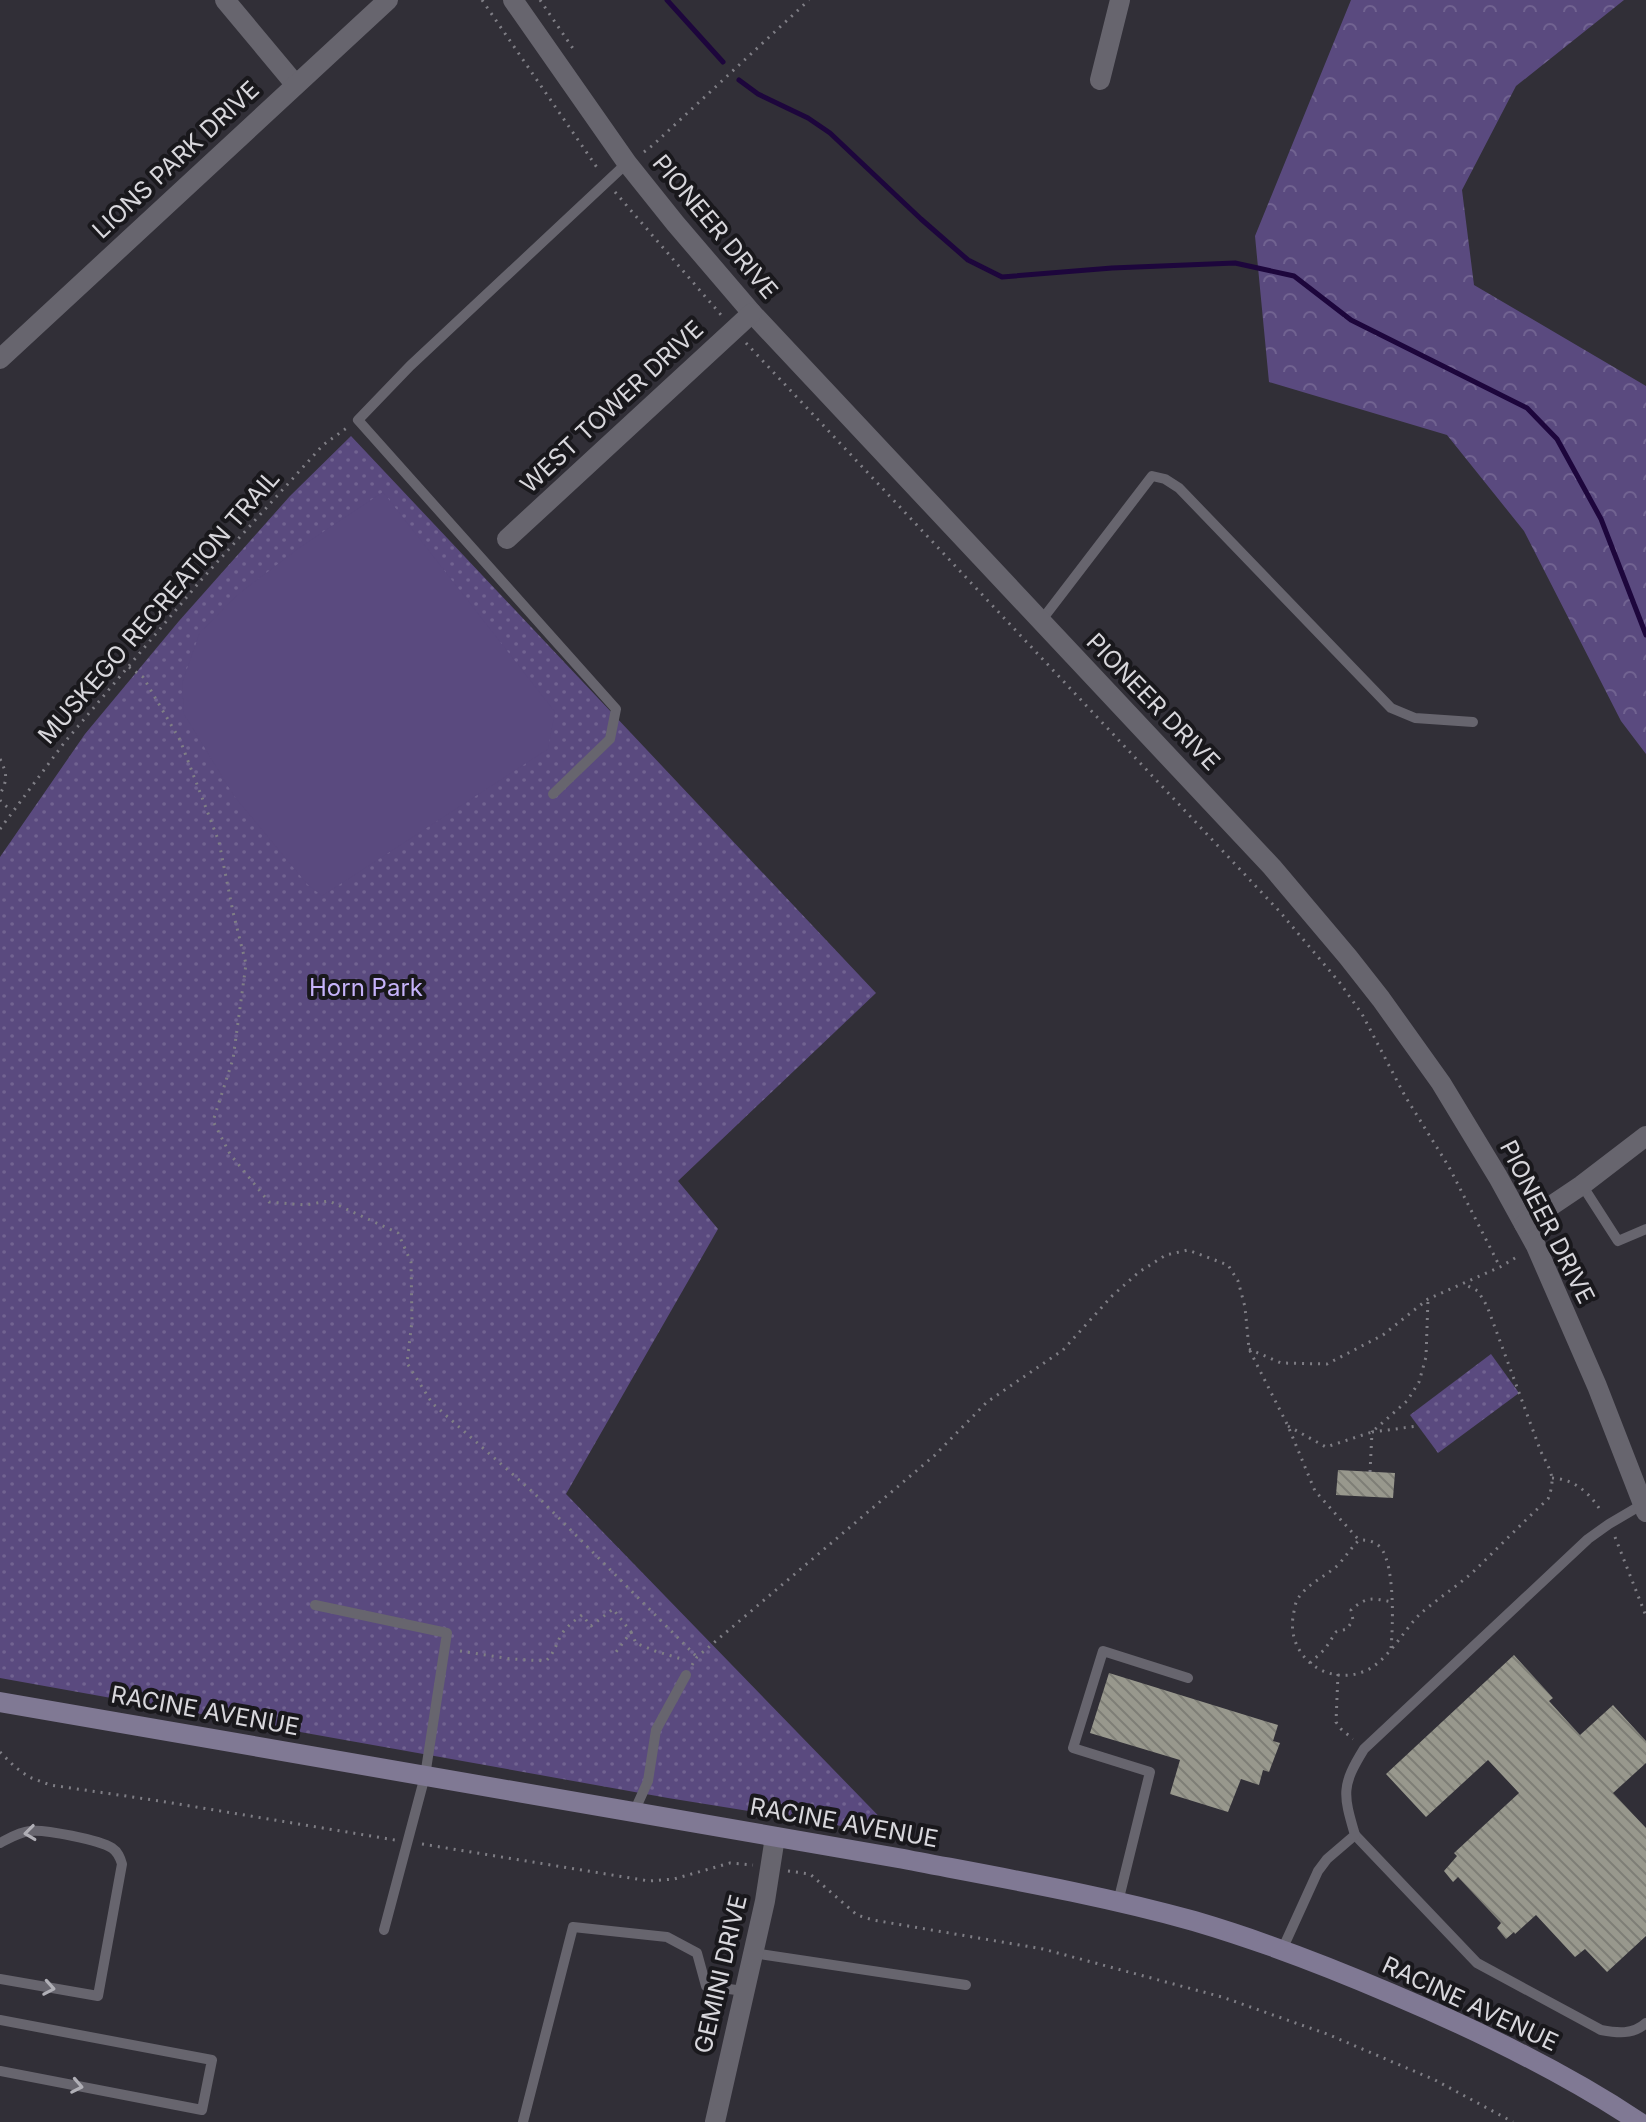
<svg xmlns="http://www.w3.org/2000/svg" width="1646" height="2122" font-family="Inter,sans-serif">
<defs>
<pattern id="forest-crowns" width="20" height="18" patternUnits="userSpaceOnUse" patternTransform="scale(2)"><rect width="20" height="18" fill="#5a4a7f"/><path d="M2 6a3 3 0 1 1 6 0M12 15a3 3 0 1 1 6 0" fill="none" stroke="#716391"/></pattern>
<pattern id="park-dots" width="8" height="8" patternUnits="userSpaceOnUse" patternTransform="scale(2)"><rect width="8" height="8" fill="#5a4a7f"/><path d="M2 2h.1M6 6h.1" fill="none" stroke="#716391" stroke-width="1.8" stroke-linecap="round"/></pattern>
<pattern id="building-back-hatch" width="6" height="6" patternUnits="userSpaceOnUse" patternTransform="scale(2)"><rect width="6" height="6" fill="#98988d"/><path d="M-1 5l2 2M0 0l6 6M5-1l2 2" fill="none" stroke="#7e7e76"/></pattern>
</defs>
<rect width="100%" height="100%" fill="#312f37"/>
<path fill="url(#forest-crowns)" d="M 1351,0 L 1624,0 L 1516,86 L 1462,190 L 1474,285 L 1646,386 L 1646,754 L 1621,721 L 1524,531 L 1447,435 L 1269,382 L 1255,236 Z"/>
<g fill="url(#park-dots)">
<path d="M 351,436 L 876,993 L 678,1181 L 718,1229 L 566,1494 L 897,1835 L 668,1798 L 0,1678 L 0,857 L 85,734 L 179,621 L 290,496 Z"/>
<path d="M 1491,1354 L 1519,1393 L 1438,1453 L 1410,1415 Z"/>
</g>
<path fill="#5a4a7f" d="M 383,492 L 555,712 L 548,749 L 322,896 L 307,884 L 234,796 L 184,714 L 182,683 L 200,632 L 241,592 L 299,548 Z"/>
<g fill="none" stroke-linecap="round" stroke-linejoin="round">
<g stroke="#1d063c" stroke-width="5">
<path d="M 667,0 L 723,62"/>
<path d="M 739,80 L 758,94 L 808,118 L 830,133 L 921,219 L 968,260 L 1002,277 L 1112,268 L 1235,263 L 1294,276 L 1351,320 L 1527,408 L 1557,439 L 1601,519 L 1646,635"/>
</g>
</g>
<g fill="url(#building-back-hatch)">
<path d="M 1338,1470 L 1395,1473 L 1393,1498 L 1336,1495 Z"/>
<path d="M 1514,1655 L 1553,1698 L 1549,1701 L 1580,1735 L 1613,1705 L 1646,1741 L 1646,1763 L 1613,1793 L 1646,1828 L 1646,1936 L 1607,1972 L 1585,1949 L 1575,1957 L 1536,1915 L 1515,1934 L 1514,1932 L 1506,1939 L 1497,1928 L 1501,1923 L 1458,1877 L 1453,1882 L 1444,1871 L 1457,1856 L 1454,1853 L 1519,1793 L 1488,1760 L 1426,1817 L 1386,1774 Z"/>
<path d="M 1109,1673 L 1278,1725 L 1273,1741 L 1280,1743 L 1269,1772 L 1263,1770 L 1259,1785 L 1241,1779 L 1228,1812 L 1170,1794 L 1180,1760 L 1090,1733 Z"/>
</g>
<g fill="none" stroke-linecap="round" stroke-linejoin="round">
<g stroke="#7f7e85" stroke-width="3" stroke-dasharray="2 6" stroke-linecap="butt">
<path d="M 482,0 L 598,169"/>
<path d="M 540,0 L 574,50"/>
<path d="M 644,152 L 653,145 L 809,0"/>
<path d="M 615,192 L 722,316"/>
<path d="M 746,343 L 1280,912 L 1340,983 L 1362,1014 L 1405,1096 L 1449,1167 L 1500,1267"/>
<path d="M 129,667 L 143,677 L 180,740 L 219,842 L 233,912 L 246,964 L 233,1059 L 213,1121 L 230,1154 L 269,1202 L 305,1205 L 329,1201 L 398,1233 L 411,1262 L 412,1321 L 407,1363 L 432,1403 L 535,1494 L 697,1657"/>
<path d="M 0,759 C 7,773 8,780 0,794"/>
<path d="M 0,800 L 1,802 L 11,810"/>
<path d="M 0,829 L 64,743 L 202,579 L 323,445 L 348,427"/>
<path d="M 1249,1349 L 1281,1363 L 1327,1364 L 1383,1335 L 1428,1299 L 1500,1267 L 1520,1255"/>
<path d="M 1288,1426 L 1326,1447 L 1372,1432 L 1407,1401 L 1419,1382 L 1426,1357 L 1428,1299"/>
<path d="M 1370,1472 L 1372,1432 L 1418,1426"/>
<path d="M 1552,1478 C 1575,1479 1591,1494 1602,1513"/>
<path d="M 1615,1537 L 1646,1616"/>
<path d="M 631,1632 L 636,1643 L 655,1651 L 685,1660"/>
<path d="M 1391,1648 C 1393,1625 1395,1567 1381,1548 C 1375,1541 1368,1540 1359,1540 C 1351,1548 1346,1556 1339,1564 C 1326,1577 1307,1583 1297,1600 C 1295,1604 1294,1612 1293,1617 C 1287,1657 1328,1687 1365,1671 C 1387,1662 1403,1631 1420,1614 C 1436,1600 1456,1587 1473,1572 C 1498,1548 1522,1523 1548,1499 C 1556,1478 1551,1471 1541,1452 L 1487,1306 L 1478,1291 L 1464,1284"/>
<path d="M 460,1651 L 511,1659 L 546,1661 C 554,1653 556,1645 561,1635 C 567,1626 574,1621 582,1615 L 591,1626 L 613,1609 L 631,1632 L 616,1652"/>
<path d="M 1310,1663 L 1325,1649 L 1336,1632 L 1347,1629 L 1353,1620 L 1351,1610 C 1367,1596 1372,1598 1392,1602"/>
<path d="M 692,1665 L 697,1657 L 935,1455 L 987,1402 L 1063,1350 L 1112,1296 L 1139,1272 L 1166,1255 L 1188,1250 L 1228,1265 L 1238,1281 L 1245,1307 L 1249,1349 L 1288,1426 L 1315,1491 L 1359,1540"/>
<path d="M 1338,1674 L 1336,1722 L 1341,1729 L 1353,1739"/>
<path d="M 0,1752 L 15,1767 L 29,1777 L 50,1785 L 160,1801 L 395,1840"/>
<path d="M 422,1844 L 649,1881 L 674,1879 L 730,1863 L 753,1865"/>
<path d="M 788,1871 L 810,1874 L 857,1915 L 873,1920 L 1043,1949 L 1222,1997 L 1327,2034 L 1435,2080 L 1513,2122"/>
</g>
<g stroke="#67656e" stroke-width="10">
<path d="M 1041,621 L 1152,476 L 1165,479 L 1179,488 L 1391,708 L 1415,718 L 1473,722"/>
<path d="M 553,794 L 610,739 L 616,709 L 358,420 L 410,366 L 627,163"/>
<path d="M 1582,1185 L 1618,1241 L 1646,1229"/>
<path d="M 315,1605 L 447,1633 L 425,1776 L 384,1930"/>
<path d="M 634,1812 L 648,1781 L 656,1730 L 686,1675"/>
<path d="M 1355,1835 L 1477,1963 L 1601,2030 C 1617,2033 1633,2035 1646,2023"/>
<path d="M 0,1843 C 10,1838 19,1832 30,1831 C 44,1829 100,1840 112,1848 C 118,1852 120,1857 122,1864 L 98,1996 L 0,1979"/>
<path d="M 1118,1902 L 1150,1772 L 1073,1748 L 1103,1651 L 1188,1678"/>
<path d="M 1282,1950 L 1318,1871 L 1327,1859 L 1355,1835 C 1343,1794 1341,1786 1364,1749 L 1588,1539 L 1609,1524 L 1643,1504"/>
<path d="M 753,1953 L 966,1985"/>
<path d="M 0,2020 L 212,2060 L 202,2110 L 0,2071"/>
<path d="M 523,2122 L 573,1927 L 667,1937 L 697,1953 L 706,1986 L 744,1991"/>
</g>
<g stroke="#67656e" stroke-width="20">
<path d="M 225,0 L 295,84"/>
<path d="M 513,0 L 627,163 L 675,223 L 752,313 L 1272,867 L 1348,957 L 1381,999 L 1441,1083 L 1498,1177 L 1536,1246 L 1597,1386 L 1646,1512"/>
<path d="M 1100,80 L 1120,0"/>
<path d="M 0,359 L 388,0"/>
<path d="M 507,539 L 752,313"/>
<path d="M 1524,1224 L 1582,1185 L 1646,1136"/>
<path d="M 715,2122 L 765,1901 L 775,1837"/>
</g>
<path stroke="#807994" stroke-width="20" d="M 0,1702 L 898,1858 C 997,1877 1097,1894 1194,1921 C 1262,1941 1327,1966 1392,1994 C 1477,2030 1562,2071 1639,2122"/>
</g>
<defs><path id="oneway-chevron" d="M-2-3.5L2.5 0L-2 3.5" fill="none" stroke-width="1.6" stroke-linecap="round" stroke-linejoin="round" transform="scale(2)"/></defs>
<g stroke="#b0afb6">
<use href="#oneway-chevron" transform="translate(30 1833) rotate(173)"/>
<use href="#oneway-chevron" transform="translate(49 1988) rotate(10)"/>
<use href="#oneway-chevron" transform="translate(77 2086) rotate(11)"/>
</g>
<g text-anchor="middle" stroke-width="8" stroke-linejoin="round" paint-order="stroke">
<g font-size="24" fill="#d8d7dc" stroke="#19181c">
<text transform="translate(176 160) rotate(-43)" y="8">LIONS PARK DRIVE</text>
<text transform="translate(715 227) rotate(50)" y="8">PIONEER DRIVE</text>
<text transform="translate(612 407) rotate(-43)" y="8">WEST TOWER DRIVE</text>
<text transform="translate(159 607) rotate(-49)" y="8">MUSKEGO RECREATION TRAIL</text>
<text transform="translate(1153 702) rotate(46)" y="8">PIONEER DRIVE</text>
<text transform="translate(1547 1222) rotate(63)" y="8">PIONEER DRIVE</text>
<text transform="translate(205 1711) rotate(10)" y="8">RACINE AVENUE</text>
<text transform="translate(844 1823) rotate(10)" y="8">RACINE AVENUE</text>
<text transform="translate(721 1974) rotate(-77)" y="8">GEMINI DRIVE</text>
<text transform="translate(1470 2004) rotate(25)" y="8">RACINE AVENUE</text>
</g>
<g font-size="24" fill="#c6b3fa" stroke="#19181c">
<text x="366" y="996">Horn Park</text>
</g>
</g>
</svg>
